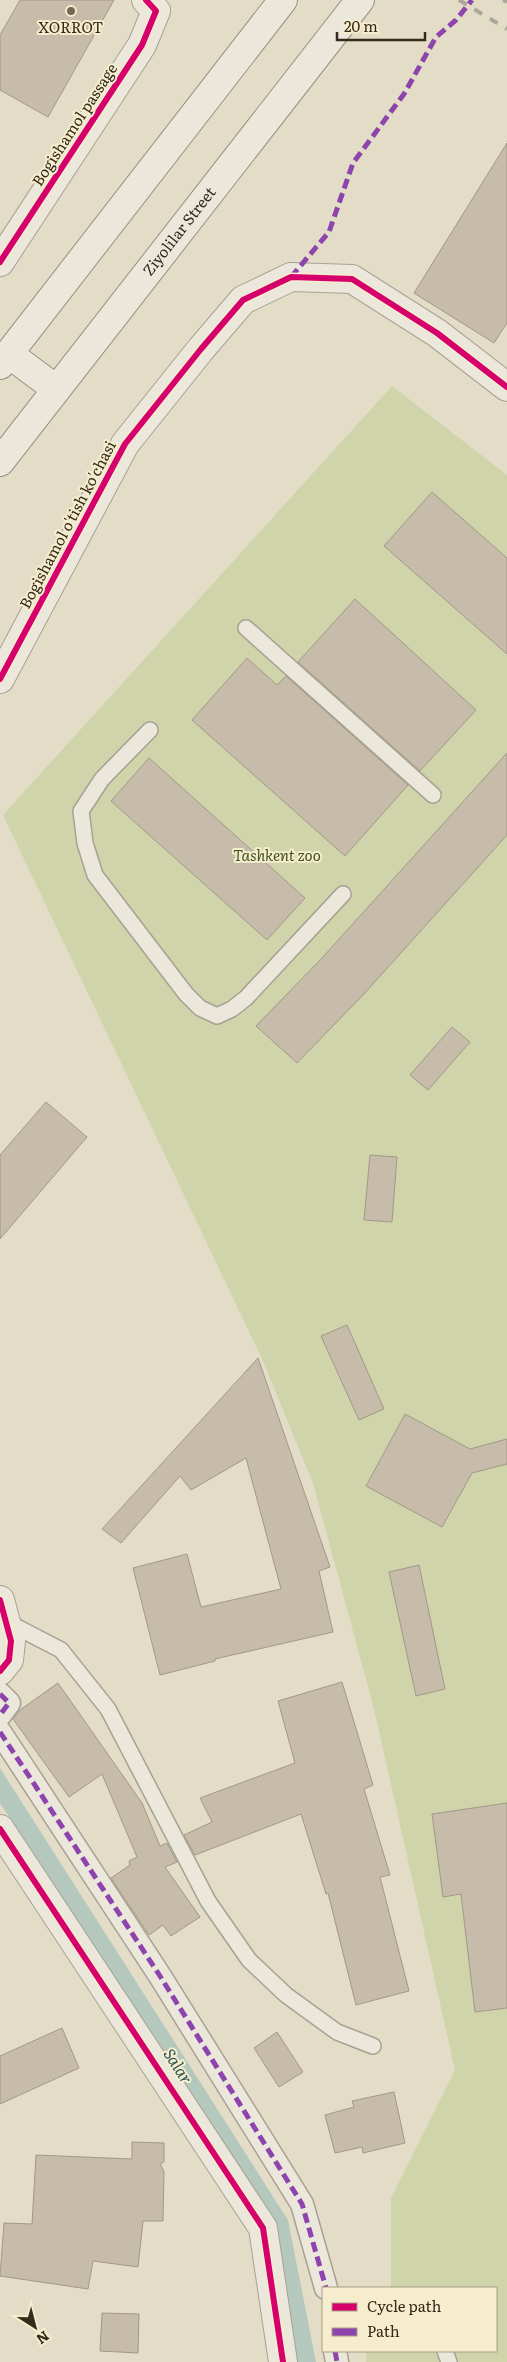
<svg xmlns="http://www.w3.org/2000/svg" width="507" height="2362" font-family="Literata,serif">
<rect width="100%" height="100%" fill="#e3ddc8"/>
<path fill="#d0d4aa" d="M 392,386 L 507,475 L 507,2362 L 366,2362 L 366,2351 L 496,2351 L 496,2288 L 391,2288 L 391,2198 L 455,2070 L 374,1709 L 313,1483 L 262,1359 L 3,815 Z"/>
<path fill="#b5c8be" d="M 0,1768 L 288,2220 L 316,2362 L 295,2362 L 273,2225 L 0,1803 Z"/>
<g fill="#c7bba9" stroke="#a29888">
<path d="M 20,0 L 114,0 L 48,117 L 0,90 L 0,35 Z"/>
<path d="M 507,143 L 507,323 L 494,343 L 414,293 Z"/>
<path d="M 432,492 L 507,558 L 507,654 L 384,546 Z"/>
<path d="M 355,599 L 476,710 L 420,771 L 298,662 Z"/>
<path d="M 247,658 L 277,685 L 286,676 L 408,785 L 345,856 L 192,720 Z"/>
<path d="M 507,753 L 507,835 L 363,995 L 297,1063 L 256,1026 L 322,958 Z"/>
<path d="M 149,758 L 305,898 L 267,940 L 111,801 Z"/>
<path d="M 452,1027 L 470,1042 L 428,1090 L 410,1075 Z"/>
<path d="M 46,1102 L 87,1137 L 0,1239 L 0,1155 Z"/>
<path d="M 370,1155 L 397,1157 L 392,1222 L 364,1220 Z"/>
<path d="M 347,1325 L 384,1409 L 359,1420 L 321,1336 Z"/>
<path d="M 258,1358 L 330,1567 L 319,1571 L 333,1632 L 215,1659 L 215,1661 L 160,1675 L 133,1568 L 187,1554 L 201,1607 L 281,1589 L 246,1458 L 191,1490 L 180,1476 L 121,1543 L 102,1529 Z"/>
<path d="M 405,1414 L 470,1449 L 507,1439 L 507,1464 L 472,1473 L 442,1527 L 366,1486 Z"/>
<path d="M 419,1565 L 445,1689 L 416,1696 L 389,1572 Z"/>
<path d="M 342,1682 L 373,1785 L 364,1789 L 390,1875 L 380,1877 L 409,1991 L 356,2005 L 328,1893 L 326,1894 L 301,1814 L 195,1855 L 184,1835 L 212,1822 L 200,1798 L 295,1763 L 278,1701 Z"/>
<path d="M 58,1683 L 142,1803 L 160,1846 L 167,1843 L 177,1862 L 165,1867 L 200,1917 L 171,1936 L 163,1925 L 149,1935 L 111,1878 L 130,1865 L 129,1861 L 137,1857 L 102,1774 L 69,1797 L 13,1719 L 20,1710 Z"/>
<path d="M 507,1803 L 507,2008 L 475,2012 L 461,1894 L 443,1897 L 432,1814 Z"/>
<path d="M 62,2028 L 79,2068 L 0,2104 L 0,2056 Z"/>
<path d="M 277,2032 L 303,2072 L 279,2087 L 254,2048 Z"/>
<path d="M 394,2092 L 405,2143 L 363,2153 L 362,2147 L 335,2153 L 325,2115 L 354,2107 L 352,2101 Z"/>
<path d="M 132,2142 L 164,2143 L 164,2162 L 160,2164 L 164,2171 L 163,2221 L 143,2221 L 138,2267 L 93,2261 L 88,2289 L 0,2276 L 4,2223 L 32,2224 L 36,2155 L 132,2159 Z"/>
<path d="M 102,2313 L 139,2314 L 138,2353 L 100,2351 Z"/>
</g>
<g fill="none" stroke-linecap="round" stroke-linejoin="round">
<g stroke="#a7a192" stroke-width="18">
<g id="service">
<path d="M 246,628 L 433,795"/>
<path d="M 150,730 L 102,779 L 81,811 L 85,843 L 95,875 L 186,994 L 200,1008 L 217,1016 L 232,1009 L 246,998 L 343,894"/>
<path d="M 7,1622 L 61,1650 L 108,1709 L 208,1901 L 249,1960 L 286,1995 L 337,2032 L 373,2046"/>
<path d="M 445,2351 L 449,2362"/>
</g>
</g>
<g stroke="#a7a192" stroke-width="25">
<g id="pedestrian">
<path d="M 0,1694 L 9,1703 L 0,1715"/>
<path d="M 0,1732 L 160,1976 L 302,2204 L 326,2288"/>
<path d="M 335,2351 L 337,2362"/>
</g>
</g>
<g stroke="#a7a192" stroke-width="30">
<g id="minor">
<path d="M 0,262 L 142,45 L 156,11 L 146,0"/>
<path d="M 0,679 L 125,444 L 201,349 L 243,300 L 291,277 L 352,279 L 437,333 L 507,387"/>
<path d="M 0,1600 L 11,1641 L 9,1660 L 0,1671"/>
<path d="M 0,1829 L 263,2228 L 283,2362"/>
</g>
</g>
<g stroke="#979182" stroke-width="30">
<g id="secondary">
<path d="M 9,354 L 56,389"/>
<path d="M 0,365 L 283,0"/>
<path id="s1" d="M 0,462 L 360,0"/>
</g>
</g>
<use href="#service" stroke="#ebe7da" stroke-width="15"/>
<use href="#pedestrian" stroke="#ebe7da" stroke-width="22"/>
<use href="#minor" stroke="#ebe7da" stroke-width="28"/>
<use href="#secondary" stroke="#ebe7da" stroke-width="28"/>
<g stroke="#aaa69b" stroke-width="4" stroke-dasharray="9 9" stroke-linecap="butt">
<path d="M 459,0 L 507,29"/>
<path d="M 503,0 L 507,2"/>
</g>
<g stroke="#8e44ad" stroke-width="5" stroke-dasharray="10 5" stroke-linecap="butt">
<path d="M 291,277 L 329,232 L 353,163 L 404,94 L 436,37 L 456,20 L 472,0"/>
<path d="M 0,1694 L 9,1703 L 0,1715"/>
<path d="M 0,1732 L 160,1976 L 302,2204 L 326,2288"/>
<path d="M 335,2351 L 337,2362"/>
</g>
<g stroke="#f5edcd" stroke-width="9">
<g id="cycleway">
<path d="M 0,262 L 142,45 L 156,11 L 146,0"/>
<path d="M 0,679 L 125,444 L 201,349 L 243,300 L 291,277 L 352,279 L 437,333 L 507,387"/>
<path d="M 0,1600 L 11,1641 L 9,1660 L 0,1671"/>
<path d="M 0,1829 L 263,2228 L 283,2362"/>
</g>
</g>
<use href="#cycleway" stroke="#d6006c" stroke-width="6"/>
</g>
<circle fill="#726958" stroke="#f5edcd" stroke-width="2" cx="71" cy="11" r="5"/>
<g text-anchor="middle" stroke-width="4" stroke-linejoin="round" paint-order="stroke">
<g font-size="15" fill="#352a1b" stroke="#f5edcd">
<text x="71" y="33">XORROT</text>
</g>
<g font-size="15" fill="#352a1b" stroke="#f5edcd">
<text transform="translate(75 125) rotate(-57)" y="5">Bogishamol passage</text>
<text dy="5" stroke="none"><textPath href="#s1" startOffset="292">Ziyolilar Street</textPath></text>
<text transform="translate(68 525) rotate(-62)" y="5">Bogishamol o'tish ko'chasi</text>
</g>
<g font-size="15" font-style="italic" fill="#425222" stroke="#f5edcd">
<text x="277" y="861">Tashkent zoo</text>
</g>
<g font-size="16" font-style="italic" fill="#2a5555" stroke="#f5edcd">
<text transform="translate(178 2066) rotate(57)" y="6">Salar</text>
</g>
</g>
<rect x="322" y="2287" width="175" height="65" fill="#f5edcd" stroke="#a89f86"/>
<rect x="332" y="2303" width="25" height="8" fill="#d6006c" stroke="#a89f86"/>
<text x="367" y="2312" font-size="15" fill="#352a1b">Cycle path</text>
<rect x="332" y="2328" width="25" height="8" fill="#8e44ad" stroke="#a89f86"/>
<text x="367" y="2337" font-size="15" fill="#352a1b">Path</text>
<g transform="translate(35 2327) rotate(144)" stroke="#f5edcd" stroke-width="4" paint-order="stroke">
<path d="M0-4L9 19L0 12L-9 19Z" fill="#352a1b"/>
<text y="-8" font-size="14" font-weight="bold" text-anchor="middle" fill="#352a1b">N</text>
</g>
<path d="M337 32v8h88v-8" fill="none" stroke="#352a1b" stroke-width="2.5"/>
<text x="344" y="32" font-size="15" fill="#352a1b" stroke="#f5edcd" stroke-width="4" paint-order="stroke">20 m</text>
</svg>
